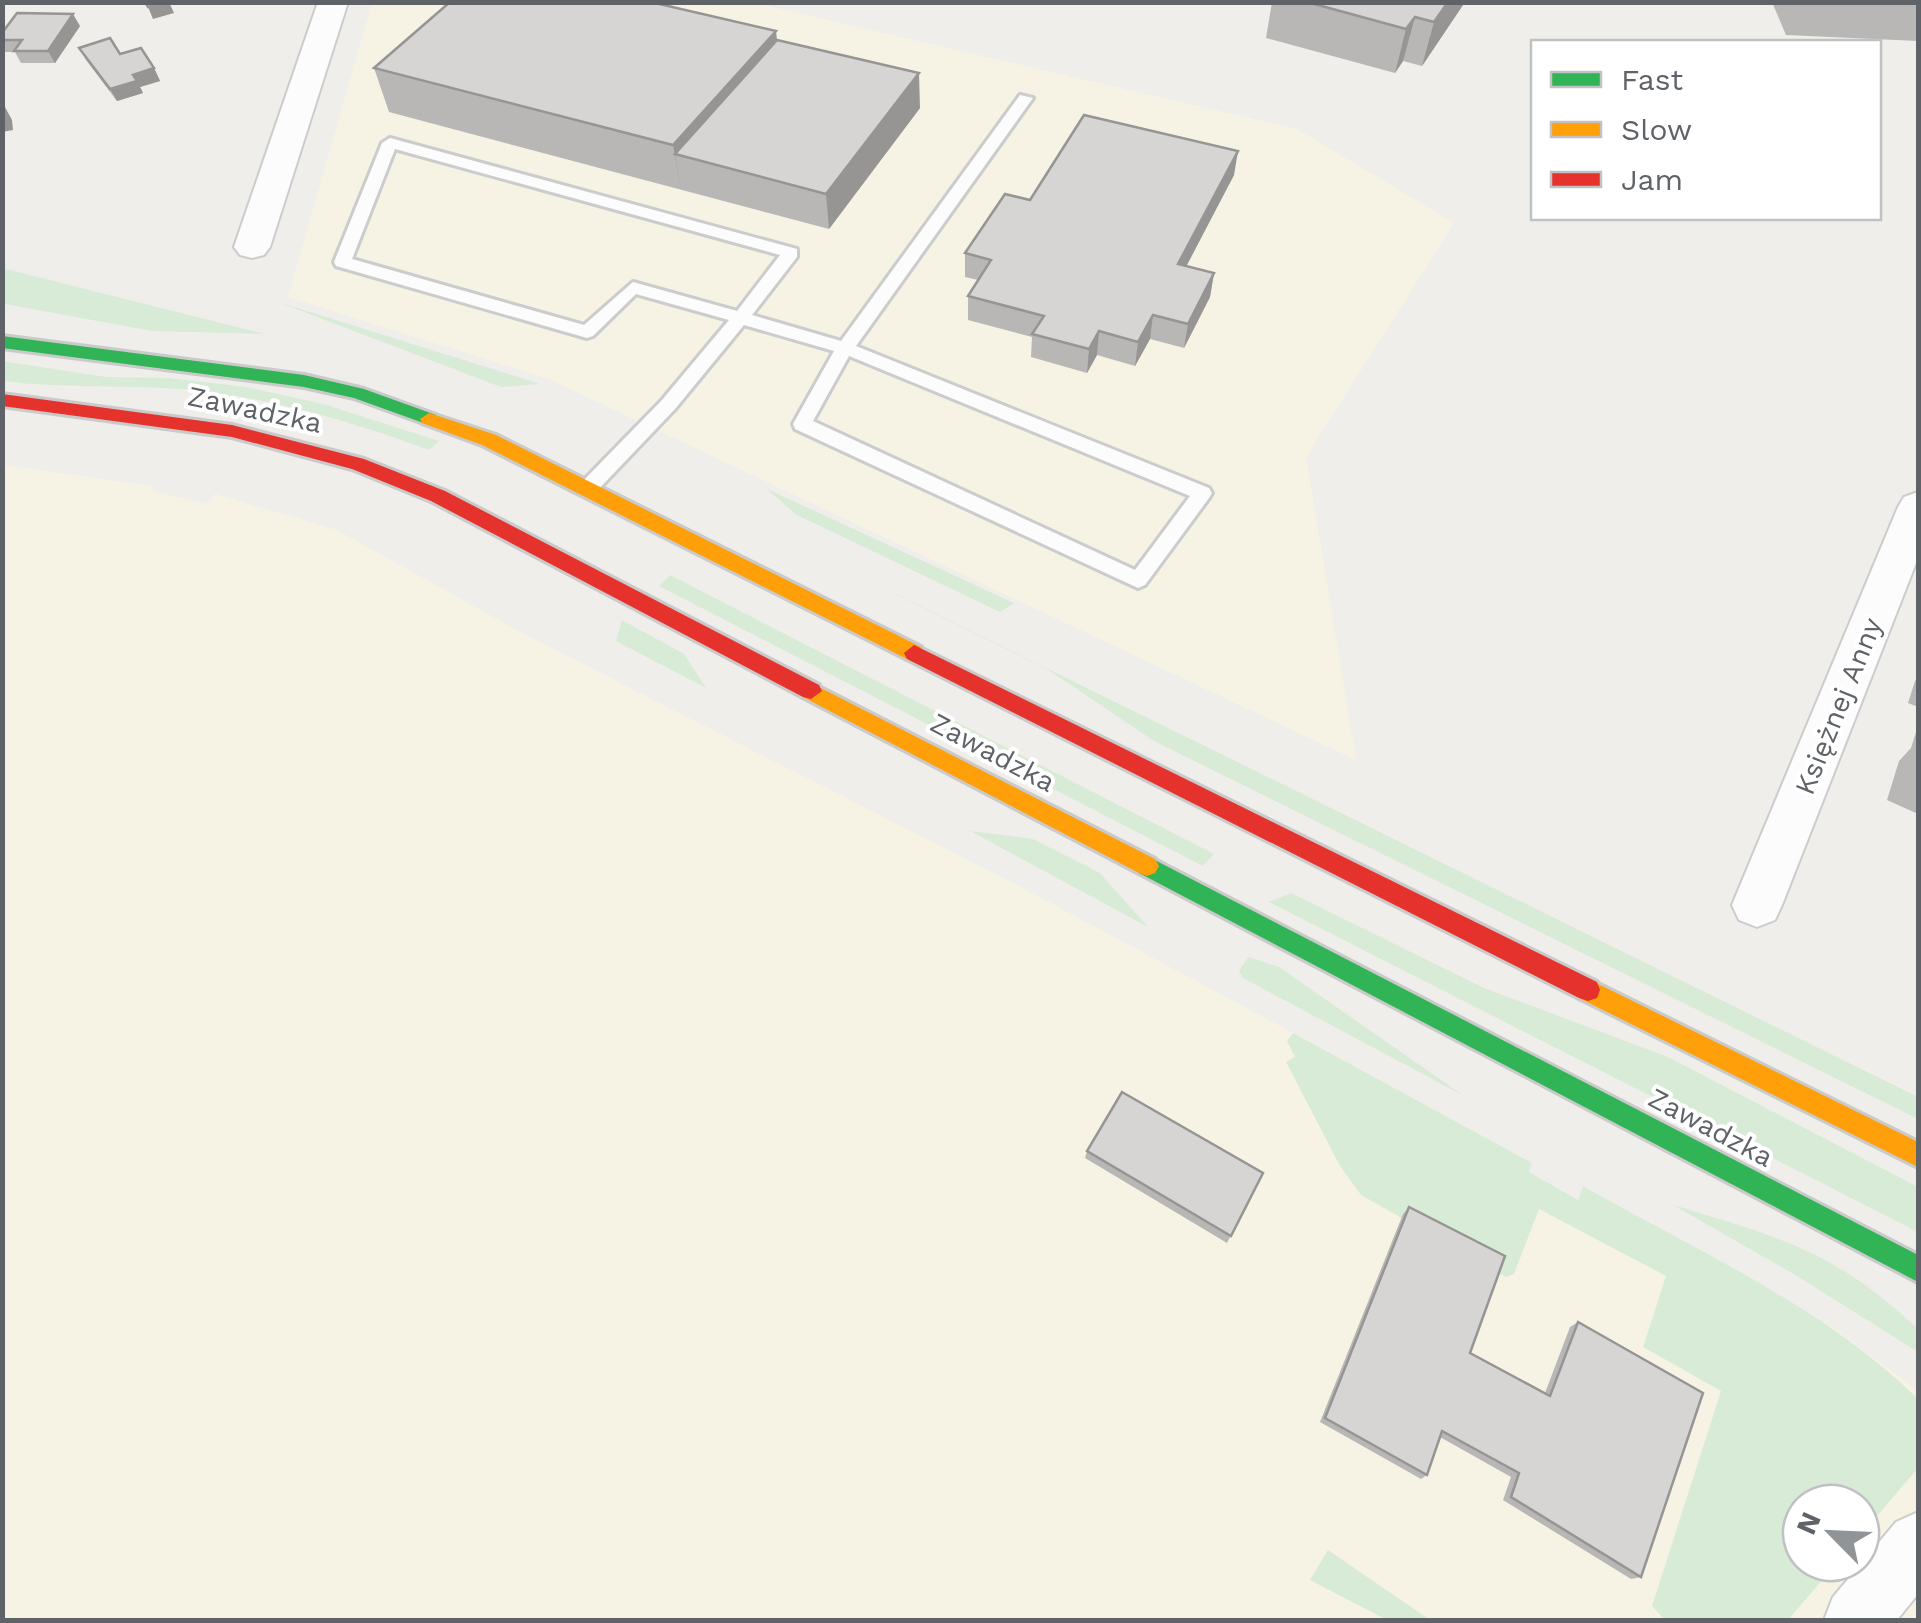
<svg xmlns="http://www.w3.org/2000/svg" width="1921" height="1623" font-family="'Work Sans',sans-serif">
<rect width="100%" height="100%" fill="#efeeea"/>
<g fill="#f7f3e4" fill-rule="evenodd">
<path d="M 372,3 L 754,3 L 1297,129 L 1454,223 L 1306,457 L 1356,760 L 549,379 L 288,297 Z"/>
<path d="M 3,465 L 152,486 L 153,491 L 207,504 L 215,494 L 337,530 L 522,633 L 1013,883 L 1293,1033 L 1532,1163 L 1529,1172 L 1578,1200 L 1583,1186 L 1832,1327 L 1918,1391 L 1918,1620 L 3,1620 ZM 1801,1503 L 1861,1503 L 1861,1563 L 1801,1563 Z"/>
</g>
<g fill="#d8ebd6">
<path d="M 2,268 L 265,334 L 152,331 L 5,304 Z"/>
<path d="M 278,302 L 540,384 L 501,387 Z"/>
<path d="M 2,361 L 106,377 L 168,378 L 246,387 L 323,404 L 439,441 L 429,450 C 353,422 274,399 193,390 C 130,384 66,389 3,381 Z"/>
<path d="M 767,489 L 1014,603 L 1000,612 L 797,515 Z"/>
<path d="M 780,537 L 1918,1097 L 1918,1119 L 1154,741 L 1047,669 Z"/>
<path d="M 670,575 L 1214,854 L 1203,866 L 659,586 Z"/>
<path d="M 622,620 L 684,654 L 706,688 L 616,641 Z"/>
<path d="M 970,831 L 1033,839 L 1100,873 L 1148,927 Z"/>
<path d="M 1291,893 L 1484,988 L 1668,1057 L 1918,1187 L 1918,1232 L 1269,902 Z"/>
<path d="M 1248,957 L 1279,967 L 1464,1096 L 1243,978 L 1239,971 Z"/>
<path d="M 1293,1033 L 1532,1163 L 1529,1172 L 1578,1200 L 1583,1186 C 1695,1250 1827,1308 1918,1399 L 1918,1468 L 1861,1535 L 1861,1503 L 1801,1503 L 1801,1563 L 1837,1563 L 1788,1620 L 1665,1620 L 1652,1606 L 1721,1391 L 1643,1347 L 1666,1276 L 1539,1209 L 1514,1274 L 1506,1277 L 1361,1195 L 1340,1166 L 1286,1062 L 1295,1057 L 1287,1041 Z"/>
<path d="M 1673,1205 C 1779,1237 1835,1251 1918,1329 L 1918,1352 L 1797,1276 Z"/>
<path d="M 1328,1550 L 1430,1620 L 1387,1620 L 1310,1580 Z"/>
</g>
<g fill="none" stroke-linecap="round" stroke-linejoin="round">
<g stroke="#cbcccc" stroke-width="6">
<path id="lane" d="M 1020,95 L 1033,98 L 856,346 L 1209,488 L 1212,493 L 1209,498 L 1145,585 L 1138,588 L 795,429 L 793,424 L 834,351 L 744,325 L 675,409 L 594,494 L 580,494 L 580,484 L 662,400 L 729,320 L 636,294 L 593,336 L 587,338 L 336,266 L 334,262 L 382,143 L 390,138 L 797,249 L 797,257 L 752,315 L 841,341 ZM 395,149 L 780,255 L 737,311 L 633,282 L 584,325 L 352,259 ZM 849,356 L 1190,496 L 1135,570 L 813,421 Z"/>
</g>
<g stroke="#cbcccc" stroke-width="4">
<g id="street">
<path d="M 318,2 L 348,2 L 270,247 L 264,255 L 252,258 L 240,255 L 234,247 Z"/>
<path d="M 1918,492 L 1918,558 L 1782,905 L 1775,920 L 1757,927 L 1739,920 L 1732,905 L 1898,507 L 1904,497 Z"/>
<path d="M 1918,1512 L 1918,1594 L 1897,1620 L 1824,1620 L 1833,1597 L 1896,1522 Z"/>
</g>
</g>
<g stroke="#cacacb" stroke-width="6">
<g id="fast">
<path d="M 2,336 L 304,375 L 364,389 L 436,415 L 438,419 L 429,425 L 354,398 L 304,387 L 2,348 Z"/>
<path d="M 1147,856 L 1918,1255 L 1918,1282 L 1139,873 L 1135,866 L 1139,859 Z"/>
</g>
</g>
<g stroke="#cacacb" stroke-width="6">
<g id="slow">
<path d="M 429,413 L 496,435 L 921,647 L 924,653 L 914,661 L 907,659 L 482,445 L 422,423 L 420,419 Z"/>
<path d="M 811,683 L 1155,859 L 1159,866 L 1155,873 L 1147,876 L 1139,873 L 803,697 L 800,691 Z"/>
<path d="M 1588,979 L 1918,1142 L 1918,1167 L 1579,998 L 1576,990 L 1579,982 Z"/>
</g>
</g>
<g stroke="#cacacb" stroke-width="6">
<g id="jam">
<path d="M 2,394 L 232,425 L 364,459 L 445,491 L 819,685 L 822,691 L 811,699 L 803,697 L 431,501 L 352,469 L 232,437 L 2,406 Z"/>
<path d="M 914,645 L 1597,982 L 1600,990 L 1597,998 L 1588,1001 L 1579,998 L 907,659 L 904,653 Z"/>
</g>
</g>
<use href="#lane" fill="#fdfcfc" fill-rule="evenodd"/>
<use href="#street" fill="#fdfcfc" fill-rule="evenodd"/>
<use href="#fast" fill="#30b455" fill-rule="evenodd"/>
<use href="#slow" fill="#ff9f0a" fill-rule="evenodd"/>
<use href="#jam" fill="#e5322d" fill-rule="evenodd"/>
</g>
<g fill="#b8b7b5">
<path d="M 1272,2 L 1465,2 L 1422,66 L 1403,61 L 1395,73 L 1266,38 Z"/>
<path d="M 1772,2 L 1918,2 L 1918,41 L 1786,35 Z"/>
<path d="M 80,26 L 55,63 L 21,63 L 15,52 L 4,52 L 2,49 L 2,33 Z"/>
<path d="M 777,40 L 920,108 L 829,229 L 389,112 L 374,68 Z"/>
<path d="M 79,48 L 120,54 L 154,68 L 160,81 L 140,87 L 143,93 L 117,101 L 86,60 Z"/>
<path d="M 1234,175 L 1186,266 L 1214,273 L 1210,297 L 1184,348 L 1150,339 L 1135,366 L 1097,355 L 1087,373 L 1031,357 L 1032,337 L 968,320 L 968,296 L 978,280 L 965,277 L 965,253 L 1030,200 Z"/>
<path d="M 1918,677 L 1918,707 L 1908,703 L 1915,681 Z"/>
<path d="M 1918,726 L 1918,814 L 1887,800 L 1899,761 L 1911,748 Z"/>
<path d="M 1087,1151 L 1263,1173 L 1227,1243 L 1085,1158 Z"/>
<path d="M 1409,1207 L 1470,1353 L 1545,1393 L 1570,1327 L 1578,1322 L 1641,1577 L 1631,1579 L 1503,1500 L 1511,1477 L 1440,1437 L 1427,1475 L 1421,1479 L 1320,1422 L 1403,1214 Z"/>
</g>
<g fill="#969594">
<path d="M 164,2 L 169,2 L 174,13 L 153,19 L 148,7 Z"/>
<path d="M 1448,2 L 1465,2 L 1422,66 L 1434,22 Z"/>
<path d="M 73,14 L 80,26 L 55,63 L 48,51 Z"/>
<path d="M 1415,17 L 1403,61 L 1395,73 L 1406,29 Z"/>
<path d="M 776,31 L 781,75 L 675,154 L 681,189 L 673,145 Z"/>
<path d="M 154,68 L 160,81 L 140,87 L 143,93 L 117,101 L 110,89 L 133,75 Z"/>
<path d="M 919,73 L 920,108 L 829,229 L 826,194 Z"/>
<path d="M 5,107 L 12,120 L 13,130 L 2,132 Z"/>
<path d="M 1238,151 L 1234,175 L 1175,288 L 1178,264 Z"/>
<path d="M 1214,273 L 1210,297 L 1184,348 L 1188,324 Z"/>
<path d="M 1153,315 L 1150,339 L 1135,366 L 1138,342 Z"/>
<path d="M 1099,331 L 1097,355 L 1087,373 L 1089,349 Z"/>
</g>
<g fill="#d6d5d3" stroke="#969594" stroke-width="2.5">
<path d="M 145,2 L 164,2 L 148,7 Z"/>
<path d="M 450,2 L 651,2 L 776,31 L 673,145 L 374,68 Z"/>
<path d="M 1307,2 L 1448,2 L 1434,22 L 1415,17 L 1406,29 Z"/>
<path d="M 17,13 L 73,14 L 48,51 L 14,51 L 22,40 L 2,40 L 2,33 Z"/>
<path d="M 110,38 L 120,54 L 141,48 L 154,68 L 133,75 L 137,81 L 110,89 L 79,48 Z"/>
<path d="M 777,40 L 919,73 L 826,194 L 675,154 Z"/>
<path d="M 1084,115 L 1238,151 L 1178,264 L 1214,273 L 1188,324 L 1153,315 L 1138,342 L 1099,331 L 1089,349 L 1032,334 L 1044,316 L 968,296 L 991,260 L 965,253 L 1005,194 L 1030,200 Z"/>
<path d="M 1122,1092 L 1263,1173 L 1231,1236 L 1087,1151 Z"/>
<path d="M 1409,1207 L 1505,1256 L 1470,1353 L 1550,1396 L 1578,1322 L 1703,1393 L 1641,1577 L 1511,1497 L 1519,1473 L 1442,1431 L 1427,1475 L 1325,1418 Z"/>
</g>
<g text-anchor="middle" stroke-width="8" stroke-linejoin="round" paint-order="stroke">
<g font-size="28" fill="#5f6368" stroke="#fff">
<text transform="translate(255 409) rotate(12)" y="10">Zawadzka</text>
<text transform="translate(1838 706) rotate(-68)" y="10">Księżnej Anny</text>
<text transform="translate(993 752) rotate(28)" y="10">Zawadzka</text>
<text transform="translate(1711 1127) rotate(28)" y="10">Zawadzka</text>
</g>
</g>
<rect width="1921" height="1623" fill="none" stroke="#5f6368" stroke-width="10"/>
<rect x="1531" y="40" width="350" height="180" fill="#ffffff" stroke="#bfc1c3" stroke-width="2.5"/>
<rect x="1551" y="72" width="50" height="15" fill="#30b455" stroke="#bfc1c3" stroke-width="2.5"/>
<text x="1621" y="90" font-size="30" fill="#5f6368">Fast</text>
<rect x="1551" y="122" width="50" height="15" fill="#ff9f0a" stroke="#bfc1c3" stroke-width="2.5"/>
<text x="1621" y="140" font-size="30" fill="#5f6368">Slow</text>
<rect x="1551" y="172" width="50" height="15" fill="#e5322d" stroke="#bfc1c3" stroke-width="2.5"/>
<text x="1621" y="190" font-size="30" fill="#5f6368">Jam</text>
<g transform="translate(1831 1533) rotate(294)"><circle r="48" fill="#ffffff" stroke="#bfc1c3" stroke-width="2.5"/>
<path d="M0-8L18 38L0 25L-18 38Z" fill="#919496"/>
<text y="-15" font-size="28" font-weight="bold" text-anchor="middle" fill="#5f6368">N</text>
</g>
</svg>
